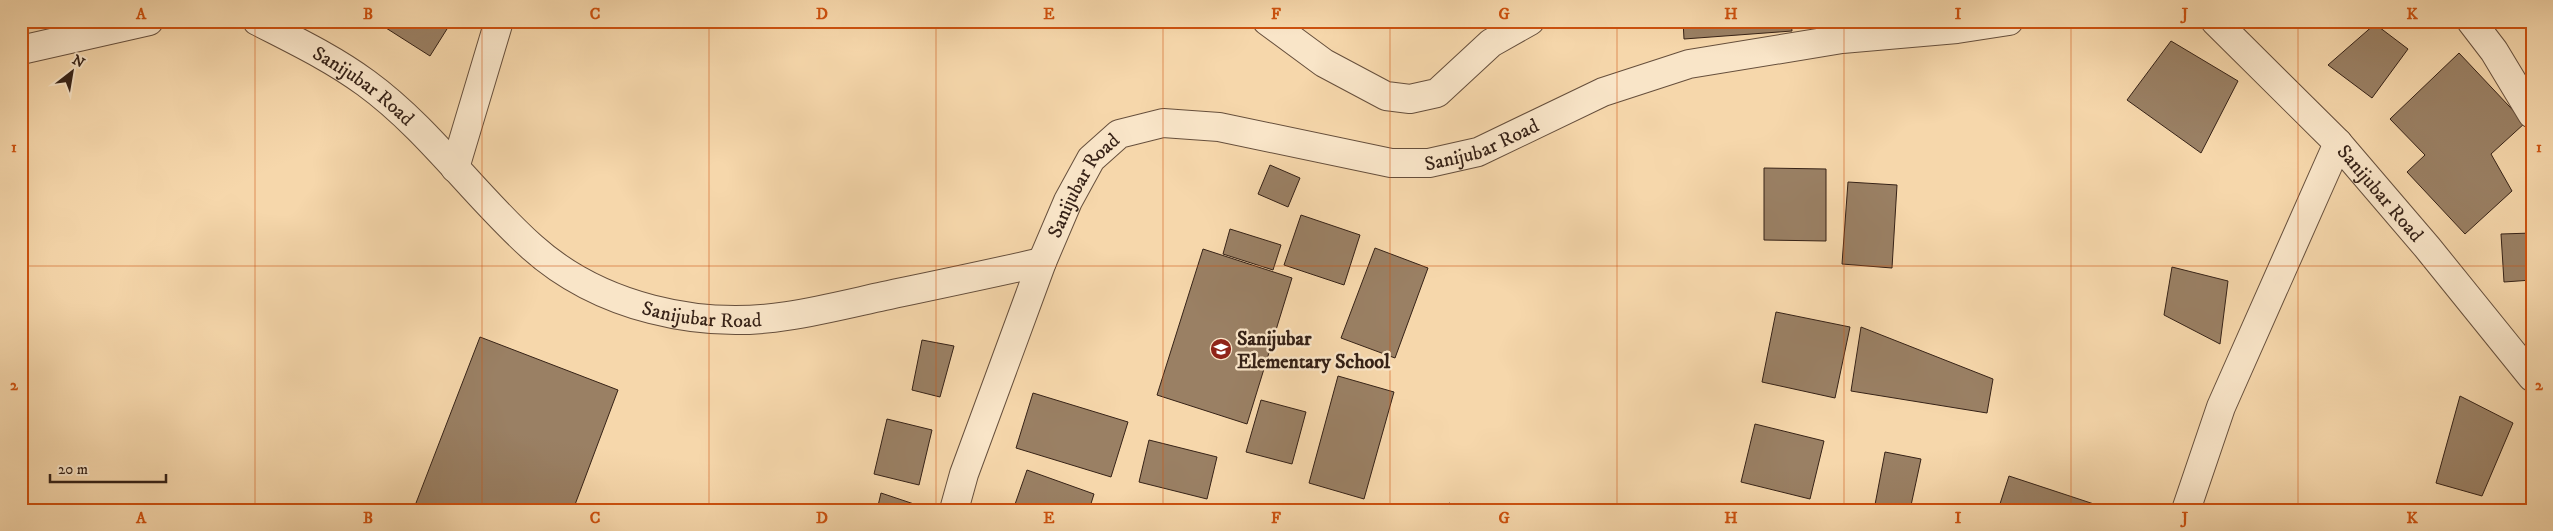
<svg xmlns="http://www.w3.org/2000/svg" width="2553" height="531" font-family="'IM FELL DW Pica',serif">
<rect width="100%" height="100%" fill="#f6d7ab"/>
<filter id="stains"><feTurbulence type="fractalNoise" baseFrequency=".004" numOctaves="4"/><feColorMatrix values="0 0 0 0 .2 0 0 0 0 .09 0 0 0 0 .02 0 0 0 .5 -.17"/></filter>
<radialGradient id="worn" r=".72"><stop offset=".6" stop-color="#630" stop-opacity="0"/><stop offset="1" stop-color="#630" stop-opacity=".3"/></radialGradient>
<g fill="#9a8064" stroke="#362217">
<path d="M 375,21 L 452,21 L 430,56 Z"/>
<path d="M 1683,21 L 1791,21 L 1792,31 L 1684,39 Z"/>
<path d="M 2375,24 L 2408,49 L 2372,98 L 2328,65 Z"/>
<path d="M 2171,41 L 2238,81 L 2201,153 L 2127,100 Z"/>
<path d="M 2459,53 L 2525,123 L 2491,154 L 2512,191 L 2465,234 L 2407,172 L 2425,155 L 2390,119 Z"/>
<path d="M 1270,165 L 1300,178 L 1288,207 L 1258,194 Z"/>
<path d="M 1764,168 L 1826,169 L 1826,241 L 1764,240 Z"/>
<path d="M 1848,182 L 1897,185 L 1892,268 L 1842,264 Z"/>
<path d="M 1301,215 L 1360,235 L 1344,285 L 1284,265 Z"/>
<path d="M 1230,229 L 1281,245 L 1273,270 L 1223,254 Z"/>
<path d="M 2532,233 L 2532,280 L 2504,282 L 2501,234 Z"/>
<path d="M 1375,248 L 1428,268 L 1395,358 L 1341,338 Z"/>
<path d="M 1203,249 L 1292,278 L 1247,424 L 1157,395 Z"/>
<path d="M 2172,267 L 2228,281 L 2220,344 L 2164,315 Z"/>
<path d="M 1776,312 L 1850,327 L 1835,398 L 1762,382 Z"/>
<path d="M 1861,327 L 1993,379 L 1987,413 L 1851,391 Z"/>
<path d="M 480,337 L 618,390 L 573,510 L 433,510 L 416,503 Z"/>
<path d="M 922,340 L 954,346 L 940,397 L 912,390 Z"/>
<path d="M 1338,376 L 1394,392 L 1364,499 L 1309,483 Z"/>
<path d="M 1033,393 L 1128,422 L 1111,477 L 1016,448 Z"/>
<path d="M 2460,396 L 2513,423 L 2482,496 L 2436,483 Z"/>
<path d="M 1261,400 L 1306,412 L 1292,464 L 1246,452 Z"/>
<path d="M 887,419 L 932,430 L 919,485 L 874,474 Z"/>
<path d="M 1755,424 L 1824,441 L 1810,499 L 1741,482 Z"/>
<path d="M 1149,440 L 1217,457 L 1207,499 L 1139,482 Z"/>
<path d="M 1885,452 L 1921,459 L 1910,510 L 1874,510 Z"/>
<path d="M 1027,470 L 1094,494 L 1089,510 L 1013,510 Z"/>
<path d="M 2009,476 L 2103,507 L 2102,510 L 1998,510 Z"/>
<path d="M 881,493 L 923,507 L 922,510 L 877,510 Z"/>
<path d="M 1449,503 L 1467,510 L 1447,510 Z"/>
</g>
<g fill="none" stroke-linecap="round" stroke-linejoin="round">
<g stroke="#664f3c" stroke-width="30">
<g id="minor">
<path id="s1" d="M 257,21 C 294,40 332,58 366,83 C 429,129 474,195 532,247 C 599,307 699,330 787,316 C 820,311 852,303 884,296 C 936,285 989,274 1042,262"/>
<path d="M 1267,21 L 1324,63 L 1386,96 L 1410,99 L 1437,93 L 1491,43 L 1530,21"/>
<path id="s2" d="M 2215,21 L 2338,143 L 2427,247 L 2532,377"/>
<path d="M 2471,21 L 2494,51 L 2532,114"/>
<path d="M 21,50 L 149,21"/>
<path d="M 455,168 L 499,21"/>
<path id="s3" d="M 954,510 L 964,474 L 1042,262 L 1068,201 L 1091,159 L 1119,134 L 1163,123 L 1219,127 L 1391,163 L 1429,163 L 1478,152 L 1603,92 L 1689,64 L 1842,39 L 1957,29 L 2009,21"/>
<path d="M 2186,510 L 2221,407 L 2338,143"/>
</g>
</g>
<use href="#minor" stroke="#f9e5c8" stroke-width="28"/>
</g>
<path fill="none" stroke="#cd510e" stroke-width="1" stroke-opacity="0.55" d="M 255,21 L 255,510M 482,21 L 482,510M 709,21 L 709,510M 936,21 L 936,510M 1163,21 L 1163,510M 1390,21 L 1390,510M 1617,21 L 1617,510M 1844,21 L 1844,510M 2071,21 L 2071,510M 2298,21 L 2298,510M 21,266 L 2532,266"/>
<defs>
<g id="school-disc" transform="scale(1.125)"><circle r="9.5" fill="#8f2418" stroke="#f9e5c8"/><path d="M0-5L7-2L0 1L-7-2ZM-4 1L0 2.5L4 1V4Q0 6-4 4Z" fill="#fff"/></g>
</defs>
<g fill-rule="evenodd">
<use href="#school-disc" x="1221" y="349"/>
</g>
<g text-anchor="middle" stroke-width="4.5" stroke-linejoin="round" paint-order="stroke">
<g font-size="20" fill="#362217" stroke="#f9e5c8">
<text dy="7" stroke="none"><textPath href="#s1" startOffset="125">Sanijubar Road</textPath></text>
<text dy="7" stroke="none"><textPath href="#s3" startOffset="786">Sanijubar Road</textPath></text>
<text dy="7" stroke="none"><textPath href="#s3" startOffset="351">Sanijubar Road</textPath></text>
<text dy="7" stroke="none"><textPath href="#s2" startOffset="239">Sanijubar Road</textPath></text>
<text dy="7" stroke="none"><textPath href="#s1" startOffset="546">Sanijubar Road</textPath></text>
</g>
<g font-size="20" font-weight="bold" fill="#362217" stroke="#f9e5c8" text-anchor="start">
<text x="1237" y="345">Sanijubar<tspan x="1237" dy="23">Elementary School</tspan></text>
</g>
</g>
<rect width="2553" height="531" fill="none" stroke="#f6d7ab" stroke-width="55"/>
<g transform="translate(72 72) rotate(31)" stroke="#f9e5c8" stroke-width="4" paint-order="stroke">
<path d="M0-4L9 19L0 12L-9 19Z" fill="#362217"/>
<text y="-8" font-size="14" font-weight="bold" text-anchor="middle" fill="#362217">N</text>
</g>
<path d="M50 474v8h116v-8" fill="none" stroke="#362217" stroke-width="2.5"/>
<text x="58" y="474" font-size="15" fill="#362217" stroke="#f9e5c8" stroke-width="4" paint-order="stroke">20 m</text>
<rect x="28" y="28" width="2498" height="476" fill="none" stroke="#cd510e" stroke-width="2"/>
<g font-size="16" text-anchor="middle" font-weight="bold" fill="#cd510e">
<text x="141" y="19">A</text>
<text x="368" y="19">B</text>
<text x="595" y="19">C</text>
<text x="822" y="19">D</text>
<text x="1049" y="19">E</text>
<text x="1276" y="19">F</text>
<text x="1504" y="19">G</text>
<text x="1731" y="19">H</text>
<text x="1958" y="19">I</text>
<text x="2185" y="19">J</text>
<text x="2412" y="19">K</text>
<text x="14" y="152">1</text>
<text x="2539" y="152">1</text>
<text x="14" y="390">2</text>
<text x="2539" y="390">2</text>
<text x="141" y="523">A</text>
<text x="368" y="523">B</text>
<text x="595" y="523">C</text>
<text x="822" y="523">D</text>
<text x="1049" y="523">E</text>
<text x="1276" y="523">F</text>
<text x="1504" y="523">G</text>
<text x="1731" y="523">H</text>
<text x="1958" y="523">I</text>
<text x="2185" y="523">J</text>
<text x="2412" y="523">K</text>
</g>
<rect width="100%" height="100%" filter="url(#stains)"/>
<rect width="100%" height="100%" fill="url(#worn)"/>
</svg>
